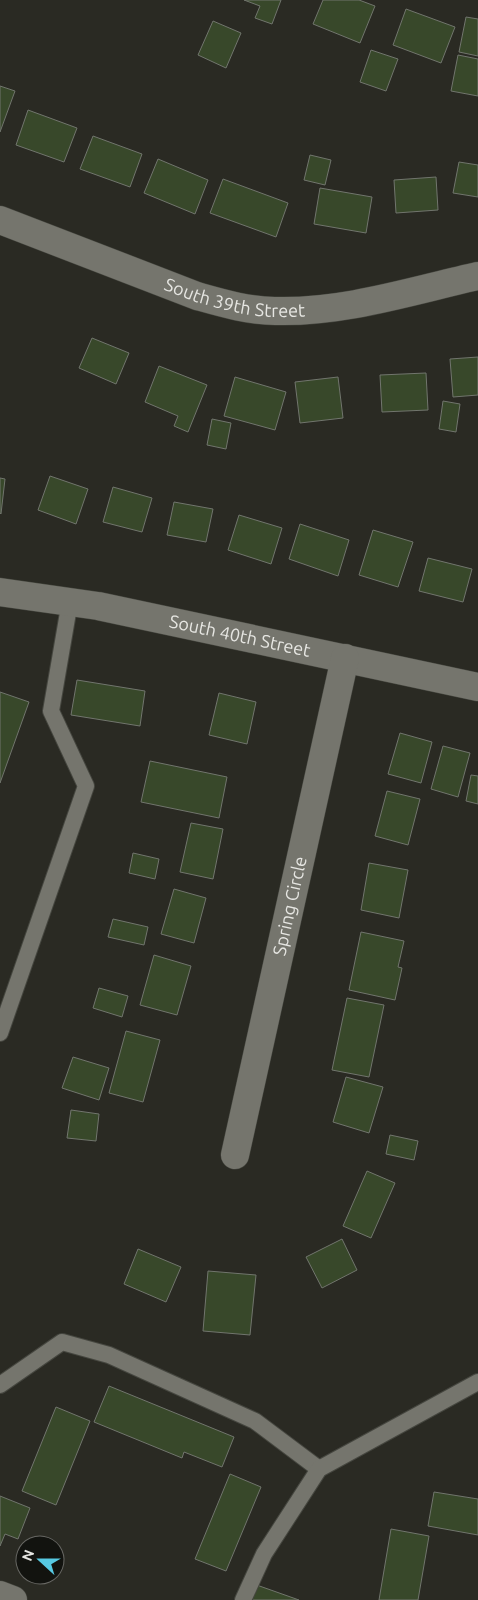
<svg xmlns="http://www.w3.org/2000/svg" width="478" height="1600" font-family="Ubuntu,sans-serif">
<rect width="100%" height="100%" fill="#2a2a23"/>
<g fill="#38482a" stroke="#71756d">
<path d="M 244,0 L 281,0 L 272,24 L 255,18 L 260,6 Z"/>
<path d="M 323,0 L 359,0 L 375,6 L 360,43 L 313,24 Z"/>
<path d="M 406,9 L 455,27 L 441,63 L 393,45 Z"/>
<path d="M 466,17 L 478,19 L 478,56 L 459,52 Z"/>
<path d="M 213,21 L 241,33 L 226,68 L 198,55 Z"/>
<path d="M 371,50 L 398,59 L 386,91 L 360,82 Z"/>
<path d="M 458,55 L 478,59 L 478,96 L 451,91 Z"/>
<path d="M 0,86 L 15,91 L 0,132 Z"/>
<path d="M 28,110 L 77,128 L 64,162 L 16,145 Z"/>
<path d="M 93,136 L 142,154 L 130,187 L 80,169 Z"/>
<path d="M 310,155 L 331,160 L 325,185 L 304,180 Z"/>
<path d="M 158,159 L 208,180 L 195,214 L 144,193 Z"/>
<path d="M 459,162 L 478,165 L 478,197 L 453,193 Z"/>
<path d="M 436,177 L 438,210 L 396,213 L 394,180 Z"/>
<path d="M 223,179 L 288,203 L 276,237 L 210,213 Z"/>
<path d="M 320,188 L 372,197 L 366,233 L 314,224 Z"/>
<path d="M 92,338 L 129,353 L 116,384 L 79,368 Z"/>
<path d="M 478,357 L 478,395 L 453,397 L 450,359 Z"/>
<path d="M 159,366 L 207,385 L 188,432 L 174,426 L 178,416 L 145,402 Z"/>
<path d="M 426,373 L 428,410 L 382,412 L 380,375 Z"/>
<path d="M 235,377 L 286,392 L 275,430 L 224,416 Z"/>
<path d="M 338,377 L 343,418 L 300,423 L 295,382 Z"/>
<path d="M 443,401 L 460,404 L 456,432 L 439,429 Z"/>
<path d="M 212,419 L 231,423 L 226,449 L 207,445 Z"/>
<path d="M 50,476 L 88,489 L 76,524 L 38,510 Z"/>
<path d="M 0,478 L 5,479 L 1,514 L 0,513 Z"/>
<path d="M 113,487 L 152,498 L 142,532 L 103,522 Z"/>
<path d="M 174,502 L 213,509 L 206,542 L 167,535 Z"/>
<path d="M 239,515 L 282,528 L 271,564 L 228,550 Z"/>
<path d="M 300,524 L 349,540 L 338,576 L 289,559 Z"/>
<path d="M 373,530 L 413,542 L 398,587 L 359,575 Z"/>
<path d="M 428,558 L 472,569 L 463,602 L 419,591 Z"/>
<path d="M 77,680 L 145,691 L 140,726 L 71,715 Z"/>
<path d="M 0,692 L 29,702 L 0,783 Z"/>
<path d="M 219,693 L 256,702 L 247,744 L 209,735 Z"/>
<path d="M 400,733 L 432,742 L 421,783 L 388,774 Z"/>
<path d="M 443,746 L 470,753 L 458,797 L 431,789 Z"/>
<path d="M 150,761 L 227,777 L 219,818 L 141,802 Z"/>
<path d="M 471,775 L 478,776 L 478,804 L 466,801 Z"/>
<path d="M 387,791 L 420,799 L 408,845 L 375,836 Z"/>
<path d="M 191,823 L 223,829 L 213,879 L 180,872 Z"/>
<path d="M 133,853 L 159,859 L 155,879 L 129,873 Z"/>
<path d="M 369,863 L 408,870 L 399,918 L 361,910 Z"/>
<path d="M 174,889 L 206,898 L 194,943 L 161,934 Z"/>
<path d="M 113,919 L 148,927 L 144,945 L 108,937 Z"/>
<path d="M 361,932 L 404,941 L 398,967 L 402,968 L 395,1000 L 349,990 Z"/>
<path d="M 154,955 L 191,966 L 177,1015 L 140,1005 Z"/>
<path d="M 99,988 L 128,996 L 122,1017 L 93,1008 Z"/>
<path d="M 347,998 L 384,1005 L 369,1077 L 332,1070 Z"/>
<path d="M 126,1031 L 160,1040 L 143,1102 L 109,1093 Z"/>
<path d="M 73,1057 L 109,1068 L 99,1100 L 62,1088 Z"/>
<path d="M 346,1077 L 383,1087 L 369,1133 L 333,1122 Z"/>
<path d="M 71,1110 L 99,1114 L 96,1141 L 67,1138 Z"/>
<path d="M 390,1135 L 418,1141 L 414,1160 L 386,1154 Z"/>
<path d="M 367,1171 L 395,1183 L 371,1238 L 343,1226 Z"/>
<path d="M 342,1239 L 357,1270 L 322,1288 L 306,1257 Z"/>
<path d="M 138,1249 L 181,1267 L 166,1302 L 124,1284 Z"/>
<path d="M 208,1271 L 256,1275 L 250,1335 L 203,1331 Z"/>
<path d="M 109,1386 L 234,1437 L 222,1467 L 184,1452 L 182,1458 L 94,1422 Z"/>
<path d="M 56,1407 L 90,1421 L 56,1505 L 22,1491 Z"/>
<path d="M 230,1474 L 261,1487 L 226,1571 L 195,1559 Z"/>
<path d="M 434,1492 L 478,1499 L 478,1535 L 428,1526 Z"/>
<path d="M 0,1496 L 30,1508 L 18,1539 L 5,1534 L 0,1546 Z"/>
<path d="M 391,1529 L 429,1536 L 418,1600 L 379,1600 Z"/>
<path d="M 251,1583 L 299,1600 L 245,1600 Z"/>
</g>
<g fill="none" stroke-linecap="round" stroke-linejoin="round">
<g stroke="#45463f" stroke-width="18">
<g id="service">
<path d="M 0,1033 L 86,786 L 51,711 L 70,601"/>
<path d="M 0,1385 L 62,1342 L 109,1355 L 255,1421 L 319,1469"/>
<path d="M 243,1600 L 264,1554 L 319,1469 L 478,1382"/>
</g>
</g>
<g stroke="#45463f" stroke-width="29">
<g id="minor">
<path id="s1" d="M 0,220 L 197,296 C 222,303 249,311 275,311 C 344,313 411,291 478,276"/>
<path id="s2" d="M 0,592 L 98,606 L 478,687"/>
<path id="s3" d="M 235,1155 L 345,658"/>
<path d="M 0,1595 L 13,1600"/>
</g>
</g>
<use href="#service" stroke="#75756d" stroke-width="16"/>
<use href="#minor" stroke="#75756d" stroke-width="28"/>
</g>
<g text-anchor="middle" stroke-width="4" stroke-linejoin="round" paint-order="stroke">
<g font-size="18" fill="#e6e6e2" stroke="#12130f">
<text dy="6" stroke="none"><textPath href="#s1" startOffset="249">South 39th Street</textPath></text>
<text dy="6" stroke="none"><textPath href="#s2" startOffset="244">South 40th Street</textPath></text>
<text dy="6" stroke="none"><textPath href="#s3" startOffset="255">Spring Circle</textPath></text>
</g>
</g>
<g transform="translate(40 1560) rotate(291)"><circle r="24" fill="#12130f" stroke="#676763"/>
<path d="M0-4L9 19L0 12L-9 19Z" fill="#57c9e2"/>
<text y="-8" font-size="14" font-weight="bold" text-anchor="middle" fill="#e6e6e2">N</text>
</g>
</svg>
